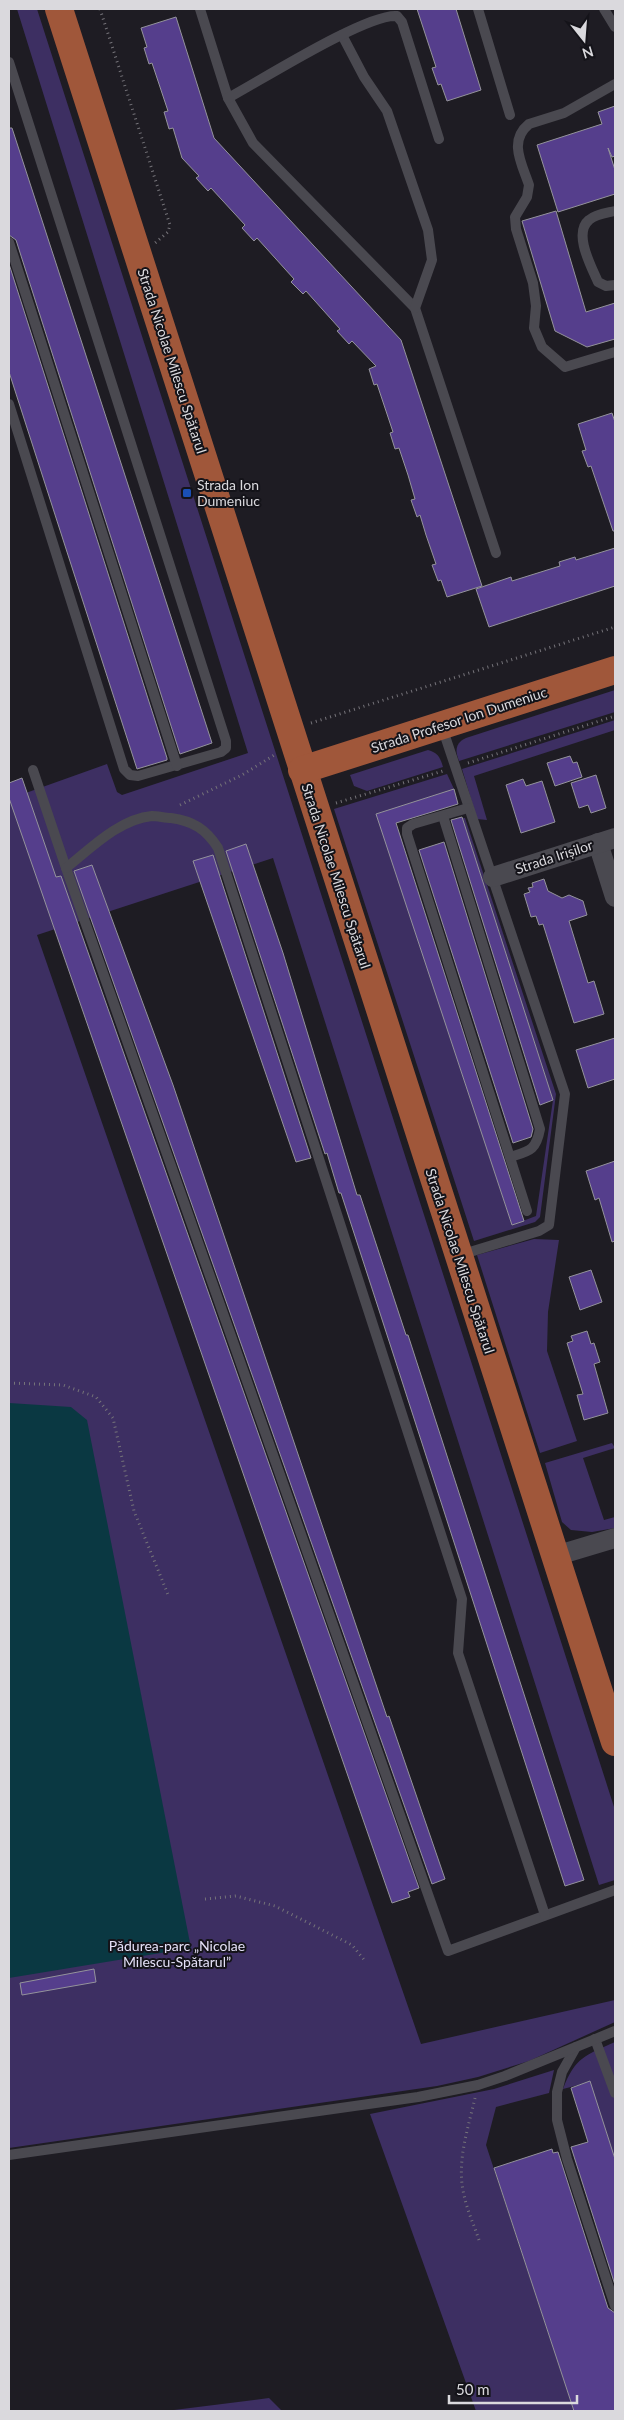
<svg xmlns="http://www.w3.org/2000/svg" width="624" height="2420" font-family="Lato,sans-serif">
<rect width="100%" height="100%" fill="#1e1c23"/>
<g fill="#3d2f62">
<path d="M 17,9 L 37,9 L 615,1810 L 615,1880 L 599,1885 L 273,858 L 37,935 L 421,2044 L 615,2000 L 615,2022 L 529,2061 L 478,2077 L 437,2086 L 9,2148 L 9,799 L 107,764 L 117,792 L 122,795 L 248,753 Z"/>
<path d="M 615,690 L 615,712 L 459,761 C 455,751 455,743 466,738 Z"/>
<path d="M 615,720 L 615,730 L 474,776 L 487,820 L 477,819 L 462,769 Z"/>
<path d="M 428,750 C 438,753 440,757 443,767 L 367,791 L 354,786 L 350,775 Z"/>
<path d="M 447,774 L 454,789 L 377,814 L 512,1225 L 536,1216 L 553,1100 L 462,818 L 465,818 L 556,1094 L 540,1217 L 535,1222 L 474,1241 L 334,809 Z"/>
<path d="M 534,1239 L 559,1240 L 548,1312 L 547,1351 L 577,1441 L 540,1453 L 477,1255 Z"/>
<path d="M 612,1443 L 615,1448 L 583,1458 L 604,1520 L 615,1517 L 615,1528 L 592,1532 L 571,1530 L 562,1522 L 545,1463 Z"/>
<path d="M 615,2042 L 615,2159 L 590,2082 L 563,2089 C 575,2057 586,2055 615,2042 Z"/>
<path d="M 554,2070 L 549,2093 L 496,2107 L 486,2145 L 574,2411 L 476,2411 L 370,2114 L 494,2089 Z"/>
<path d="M 269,2398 L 282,2411 L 166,2411 Z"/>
</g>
<path fill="#0a3842" d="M 9,1403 L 71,1407 L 87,1420 L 191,1948 L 9,1978 Z"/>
<g fill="#553e8c" stroke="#94939b">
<path d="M 417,9 L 456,9 L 481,90 L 447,101 L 441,84 L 438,85 L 432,68 L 436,67 Z"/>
<path d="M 176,17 L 214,138 L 401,340 L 482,586 L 447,597 L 441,580 L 438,581 L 432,565 L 436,564 L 426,535 L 420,515 L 417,517 L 411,500 L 415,499 L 408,475 L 399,448 L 395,449 L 390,433 L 393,432 L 377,384 L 374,385 L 369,369 L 376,366 L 352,341 L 349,344 L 337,331 L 340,329 L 306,291 L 303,294 L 291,282 L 294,279 L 257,238 L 254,241 L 242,228 L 245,225 L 211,188 L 208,191 L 196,178 L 199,176 L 182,158 L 173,128 L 169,129 L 164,112 L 168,111 L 152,63 L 149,64 L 144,48 L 147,47 L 141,28 Z"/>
<path d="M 615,106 L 615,156 L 612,157 L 608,148 L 615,170 L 615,194 L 558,212 L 537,145 L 602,124 L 598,112 Z"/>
<path d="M 9,128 L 12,128 L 212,743 L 180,754 L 16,240 L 9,235 Z"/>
<path d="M 556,211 L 586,312 L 615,303 L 615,339 L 587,347 L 555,331 L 522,221 Z"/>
<path d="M 9,264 L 167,758 L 167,760 L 137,769 L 9,372 Z"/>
<path d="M 612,413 L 615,422 L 615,531 L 613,531 L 591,466 L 588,467 L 582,451 L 586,450 L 578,424 Z"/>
<path d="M 615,548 L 615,586 L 489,627 L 476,589 L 511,577 L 512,581 L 560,566 L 559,562 L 575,557 L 576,560 Z"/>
<path d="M 570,756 L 573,763 L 577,762 L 582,777 L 555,786 L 547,763 Z"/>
<path d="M 596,775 L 606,808 L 591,813 L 588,805 L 579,808 L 571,783 Z"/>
<path d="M 22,778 L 56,877 L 61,876 L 419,1888 L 408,1892 L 410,1897 L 392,1903 L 9,798 L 9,783 Z"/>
<path d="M 523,779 L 526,786 L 542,781 L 555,822 L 521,833 L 506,785 Z"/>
<path d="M 454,789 L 458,804 L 396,823 L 524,1221 L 512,1225 L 376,814 Z"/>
<path d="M 462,817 L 553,1100 L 540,1105 L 451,820 Z"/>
<path d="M 444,842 L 533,1129 L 531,1137 L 513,1143 L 419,850 Z"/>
<path d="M 246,844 L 283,953 L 357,1195 L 360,1195 L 406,1335 L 408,1335 L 584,1880 L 565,1886 L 389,1341 L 341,1193 L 339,1193 L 327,1153 L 325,1154 L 226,851 Z"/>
<path d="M 213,855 L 311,1158 L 296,1162 L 193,861 Z"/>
<path d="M 92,865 L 173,1085 L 387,1717 L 389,1716 L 445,1879 L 432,1884 L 74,871 Z"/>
<path d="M 544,879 L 548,891 L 562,898 L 569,895 L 583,901 L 587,915 L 569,921 L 588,983 L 594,981 L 604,1014 L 574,1023 L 543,924 L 539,925 L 536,916 L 531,917 L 524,894 L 530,892 L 528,888 L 533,887 L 532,883 Z"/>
<path d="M 615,1038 L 615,1079 L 588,1088 L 576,1050 Z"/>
<path d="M 615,1161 L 615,1241 L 612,1242 L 599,1198 L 595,1200 L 586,1171 Z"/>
<path d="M 591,1270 L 602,1302 L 580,1310 L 569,1277 Z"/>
<path d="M 587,1331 L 591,1344 L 594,1343 L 600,1362 L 594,1364 L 608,1413 L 584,1420 L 577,1395 L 583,1394 L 567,1343 L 573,1341 L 571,1336 Z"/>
<path d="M 94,1969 L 96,1982 L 22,1995 L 20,1983 Z"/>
<path d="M 590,2081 L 615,2159 L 615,2285 L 571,2147 L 588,2142 L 571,2088 Z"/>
<path d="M 552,2149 L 553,2153 L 558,2152 L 608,2308 L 615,2313 L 615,2411 L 574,2411 L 494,2168 Z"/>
</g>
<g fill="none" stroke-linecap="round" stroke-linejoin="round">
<g stroke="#757379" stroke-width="3" stroke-dasharray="1 4" stroke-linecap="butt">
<path d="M 100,9 L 170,225 L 168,232 L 155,243"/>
<path d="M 311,723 L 615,627"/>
<path d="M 468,763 L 615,716"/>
<path d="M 336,803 L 443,771"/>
<path d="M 180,805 L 242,775 L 276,754"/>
<path d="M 9,1383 L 63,1385 L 96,1397 L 113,1418 L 134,1511 L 169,1597"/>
<path d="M 205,1899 L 236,1896 L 275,1906 L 352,1945 L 366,1962"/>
<path d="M 475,2098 C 468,2129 456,2163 464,2195 C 467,2210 474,2225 479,2240"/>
</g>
<g stroke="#4a4950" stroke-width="10">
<path d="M 200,9 L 228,98 L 253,143 L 415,308 L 496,553"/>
<path d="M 478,9 L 510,115"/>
<path d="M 604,9 L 615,27"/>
<path d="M 342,35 L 364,77 L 387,111 L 428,230 L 432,260 L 415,308"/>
<path d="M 9,62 L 226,741 L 226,748 L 221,752 L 138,776 L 130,775 L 124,769 L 9,404"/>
<path d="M 615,84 L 564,113 L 529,124 C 508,141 522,164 529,185 L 527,197 L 515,217 L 516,229 L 533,283 L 536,306 L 534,328 L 542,347 L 565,367 L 615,352"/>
<path d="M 228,98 C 260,81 367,13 397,16 L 402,22 L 439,139"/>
<path d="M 615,211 C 607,213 596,214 589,220 C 573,233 591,266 598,282 L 606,286 L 615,285"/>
<path d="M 9,242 L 177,766"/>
<path d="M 442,727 L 565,1094 L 549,1225 L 539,1231 L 460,1255"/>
<path d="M 33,770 L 66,868 L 448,1951 L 615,1890"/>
<path d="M 468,808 L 413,824 L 407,828 L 407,834 L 527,1211"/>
<path d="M 443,816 L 540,1129 C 536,1151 529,1151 510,1157"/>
<path d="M 66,868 C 90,849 119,819 152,816 C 158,816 165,818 171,818 C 193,821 206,829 218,848 L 462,1599 L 458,1653 L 545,1915"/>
<path d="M 595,2039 L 615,2093"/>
<path d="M 576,2047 L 562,2072 L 557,2092 L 557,2120 L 567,2159 L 615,2306"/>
<path d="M 9,2155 L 418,2097 L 478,2085 L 505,2076 L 615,2031"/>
</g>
<g stroke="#4a4950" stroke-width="20">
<path d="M 598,843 L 615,897"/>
<path d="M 493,877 L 615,838"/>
<path d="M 555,1556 L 615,1538"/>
</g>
<g stroke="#a0573a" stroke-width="28">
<path d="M 59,9 L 615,1742"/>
<path d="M 302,770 L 615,670"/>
</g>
</g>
<rect fill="#1a4fb4" stroke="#141319" stroke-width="2" x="182" y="488" width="10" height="10" rx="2.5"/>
<g text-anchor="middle" stroke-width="4" stroke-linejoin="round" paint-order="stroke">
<g font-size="14" fill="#dad9dd" stroke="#141319">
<text transform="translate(172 361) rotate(72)" y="5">Strada Nicolae Milescu Spătarul</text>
<text transform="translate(459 720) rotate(-18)" y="5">Strada Profesor Ion Dumeniuc</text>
<text transform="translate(554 857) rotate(-18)" y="5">Strada Irișilor</text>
<text transform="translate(336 876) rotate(72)" y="5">Strada Nicolae Milescu Spătarul</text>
<text transform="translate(460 1261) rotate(72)" y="5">Strada Nicolae Milescu Spătarul</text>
</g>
<g font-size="14" fill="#dad9dd" stroke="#141319" text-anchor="start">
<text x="197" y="490">Strada Ion<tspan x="197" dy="16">Dumeniuc</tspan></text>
</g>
<g font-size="14" fill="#e4e0f7" stroke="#141319">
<text x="177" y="1951">Pădurea-parc „Nicolae<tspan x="177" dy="16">Milescu-Spătarul”</tspan></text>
</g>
</g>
<rect width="624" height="2420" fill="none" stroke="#dad9dd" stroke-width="20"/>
<g transform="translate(584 40) rotate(163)" stroke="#141319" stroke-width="4" paint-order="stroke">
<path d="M0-4L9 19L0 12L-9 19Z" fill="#dad9dd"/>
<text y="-8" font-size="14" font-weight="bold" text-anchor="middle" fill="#dad9dd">N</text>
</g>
<path d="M449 2395v8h128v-8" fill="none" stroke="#dad9dd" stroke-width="2.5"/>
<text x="456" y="2395" font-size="15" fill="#dad9dd" stroke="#141319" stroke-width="4" paint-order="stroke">50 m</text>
</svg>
